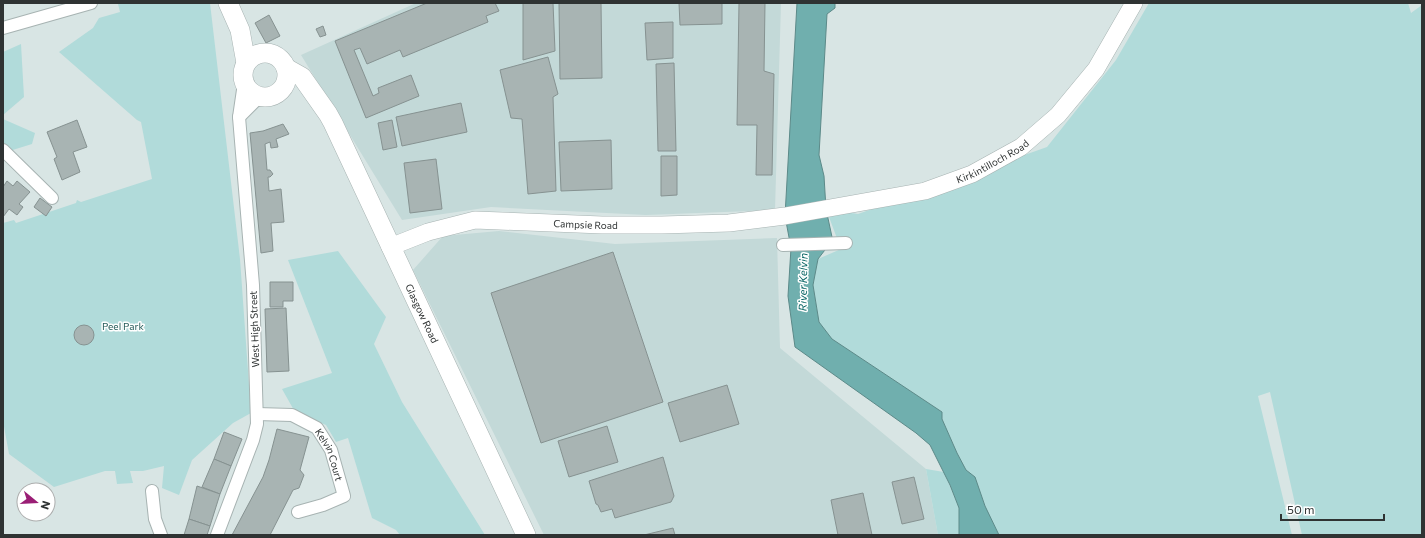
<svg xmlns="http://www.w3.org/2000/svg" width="1425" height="538" font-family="Commissioner,sans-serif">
<rect width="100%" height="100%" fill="#d8e5e4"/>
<g fill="#c3d9d8">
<path d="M 416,3 L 781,3 L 775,210 L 646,215 L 491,207 L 402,220 L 301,55 Z"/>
<path d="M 499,231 L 615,244 L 777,238 L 780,348 L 926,469 L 938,535 L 544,535 L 413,270 L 443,236 Z"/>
</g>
<g fill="#b1dbda">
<path d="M 124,3 L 210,3 L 240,259 L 251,413 L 233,423 L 192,460 L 179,495 L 162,488 L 164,466 L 143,471 L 130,471 L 133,483 L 117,484 L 115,471 L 105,471 L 54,487 L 9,454 L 3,421 L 3,223 L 14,220 L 16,223 L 76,203 L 77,200 L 81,202 L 152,179 L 141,122 L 137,120 L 59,52 L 93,28 L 99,18 L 120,12 L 118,4 Z"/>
<path d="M 1149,3 L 1408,3 L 1411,13 L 1422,5 L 1422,535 L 1302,535 L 1270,392 L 1258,396 L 1292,535 L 999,535 L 985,506 L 975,477 L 966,470 L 957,453 L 942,419 L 942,412 L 832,339 L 819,322 L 813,285 L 818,259 L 841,249 L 826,209 L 858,214 L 1047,147 L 1116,60 Z"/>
<path d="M 21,44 L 24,97 L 3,115 L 3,52 Z"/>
<path d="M 3,119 L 35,133 L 32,144 L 3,153 Z"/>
<path d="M 338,251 L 386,317 L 374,344 L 402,402 L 485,535 L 400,535 L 396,530 L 372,518 L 348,438 L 336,442 L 326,425 L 295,412 L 282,389 L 332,373 L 288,260 Z"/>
<path d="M 926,469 L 944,472 L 959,508 L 959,535 L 938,535 Z"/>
</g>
<path fill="#70afae" stroke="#5c8a89" d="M 797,3 L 835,3 L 835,8 L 827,14 L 819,155 L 824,176 L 826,209 L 832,237 L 828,246 L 818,259 L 813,285 L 819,322 L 832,339 L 942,412 L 942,419 L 957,453 L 966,470 L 975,477 L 985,506 L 999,535 L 959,535 L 959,508 L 950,485 L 930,445 L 916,433 L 795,347 L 788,296 L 791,248 L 785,216 Z"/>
<g fill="#a8b4b3" stroke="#869291">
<path d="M 427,3 L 495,3 L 499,11 L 486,16 L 488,22 L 403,57 L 400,50 L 367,64 L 360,48 L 354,50 L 373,96 L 379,93 L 378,88 L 411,75 L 419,96 L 366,118 L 335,41 Z"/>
<path d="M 523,3 L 553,3 L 555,51 L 523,60 Z"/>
<path d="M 559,3 L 601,3 L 602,78 L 560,79 Z"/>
<path d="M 679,3 L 722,3 L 722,24 L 680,25 Z"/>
<path d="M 739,3 L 765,3 L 764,71 L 774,74 L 772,175 L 756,175 L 757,125 L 737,125 Z"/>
<path d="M 269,15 L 280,36 L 266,43 L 255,23 Z"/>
<path d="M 673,22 L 673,58 L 647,60 L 645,23 Z"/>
<path d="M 323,26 L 326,35 L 320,37 L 316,29 Z"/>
<path d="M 548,57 L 558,94 L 553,97 L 556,191 L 528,194 L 522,119 L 511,118 L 500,70 Z"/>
<path d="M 674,63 L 676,151 L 658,151 L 656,64 Z"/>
<path d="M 461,103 L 467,132 L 402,146 L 396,117 Z"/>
<path d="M 77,120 L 87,147 L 73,152 L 80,172 L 62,180 L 54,159 L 57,157 L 47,132 Z"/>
<path d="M 392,120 L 397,147 L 383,150 L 378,123 Z"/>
<path d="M 283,124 L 289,134 L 276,139 L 278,147 L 271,148 L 270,142 L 265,144 L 267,170 L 270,170 L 273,174 L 270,177 L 268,177 L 269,191 L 281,189 L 284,222 L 271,223 L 273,251 L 261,253 L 250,133 L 263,131 Z"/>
<path d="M 611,140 L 612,189 L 561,191 L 559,142 Z"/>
<path d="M 661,156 L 677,156 L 677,195 L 661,196 Z"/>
<path d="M 436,159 L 442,209 L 410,213 L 404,163 Z"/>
<path d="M 7,181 L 13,186 L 17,181 L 30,192 L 19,204 L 23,207 L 17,215 L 9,209 L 3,217 L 3,187 Z"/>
<path d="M 40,198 L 52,207 L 46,216 L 34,207 Z"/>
<path d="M 613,252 L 663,402 L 541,443 L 491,293 Z"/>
<path d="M 270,282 L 293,282 L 293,301 L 283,301 L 283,307 L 270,307 Z"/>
<path d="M 286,308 L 289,371 L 267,372 L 265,309 Z"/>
<circle cx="84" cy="335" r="10"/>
<path d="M 727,385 L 739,424 L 680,442 L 668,403 Z"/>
<path d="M 607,426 L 618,462 L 569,477 L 558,441 Z"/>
<path d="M 277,429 L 309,437 L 300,470 L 304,475 L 299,488 L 293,490 L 270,535 L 232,535 L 263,477 L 269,460 Z"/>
<path d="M 224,432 L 242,439 L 231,466 L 214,459 Z"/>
<path d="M 663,457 L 674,496 L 671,502 L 615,518 L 612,509 L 601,512 L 598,505 L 596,504 L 589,481 Z"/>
<path d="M 214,459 L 231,466 L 220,494 L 202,487 Z"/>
<path d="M 914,477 L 924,519 L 902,524 L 892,482 Z"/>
<path d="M 197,486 L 220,494 L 210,526 L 189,519 Z"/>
<path d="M 863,493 L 872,535 L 838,535 L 831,500 Z"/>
<path d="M 189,519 L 210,526 L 207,535 L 184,535 Z"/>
<path d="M 673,528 L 675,535 L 644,535 Z"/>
</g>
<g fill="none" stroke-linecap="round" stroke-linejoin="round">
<g stroke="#a7b3b2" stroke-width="14">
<g id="street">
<path d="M 3,28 L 91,3"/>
<path d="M 239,117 L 260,96"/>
<path d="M 3,150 L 52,198"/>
<path d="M 783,245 L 846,243"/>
<path id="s1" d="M 257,414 L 292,415 L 317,428 L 331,450 L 344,496 L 323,505 L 298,512"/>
<path d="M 152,491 L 155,519 L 161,535"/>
<path d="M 217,535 L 253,440 L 257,424 L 253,285 L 239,117 L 244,83"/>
</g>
</g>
<g stroke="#a7b3b2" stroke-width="18">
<g id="secondary">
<path id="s2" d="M 390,247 L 428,232 L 475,220 L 602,225 L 662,225 L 729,223 L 785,216 L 925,191 L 972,174 L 1021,147 L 1058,115 L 1096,69 L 1134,3"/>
</g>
</g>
<g stroke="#a7b3b2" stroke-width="20">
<g id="primary">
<path d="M 228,3 L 240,30 L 246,63"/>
<circle cx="265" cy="75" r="22"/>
<path id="s3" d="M 286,68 L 302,77 L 328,114 L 333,123 L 526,535"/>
</g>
</g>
<use href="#street" stroke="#fff" stroke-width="12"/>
<use href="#secondary" stroke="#fff" stroke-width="17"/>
<use href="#primary" stroke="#fff" stroke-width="19"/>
</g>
<g text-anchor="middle" stroke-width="3" stroke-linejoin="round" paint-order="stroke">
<g font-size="10" fill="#2f3333" stroke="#fff">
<text dy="4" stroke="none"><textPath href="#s2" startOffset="616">Kirkintilloch Road</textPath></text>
<text dy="4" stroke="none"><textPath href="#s2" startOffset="200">Campsie Road</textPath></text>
<text dy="4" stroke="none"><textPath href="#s3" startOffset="284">Glasgow Road</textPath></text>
<text transform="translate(254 329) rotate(-92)" y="4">West High Street</text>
<text dy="4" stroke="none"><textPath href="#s1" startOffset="93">Kelvin Court</textPath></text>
</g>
<g font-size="10" fill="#235a58" stroke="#fff">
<text x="123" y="330">Peel Park</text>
</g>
<g font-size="11" font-style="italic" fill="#096564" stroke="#fff">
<text transform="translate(803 282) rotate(-89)" y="4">River Kelvin</text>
</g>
</g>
<rect width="1425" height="538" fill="none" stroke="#2f3333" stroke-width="8"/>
<g transform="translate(36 502) rotate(108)"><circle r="19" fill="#ffffff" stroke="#acadad"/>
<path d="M0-3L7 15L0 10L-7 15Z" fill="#9a1e75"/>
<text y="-6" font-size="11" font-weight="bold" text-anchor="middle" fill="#2f3333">N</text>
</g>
<path d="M1281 514v6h103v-6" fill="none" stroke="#2f3333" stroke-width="2"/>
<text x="1287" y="514" font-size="12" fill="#2f3333" stroke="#ffffff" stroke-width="3" paint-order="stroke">50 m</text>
</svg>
